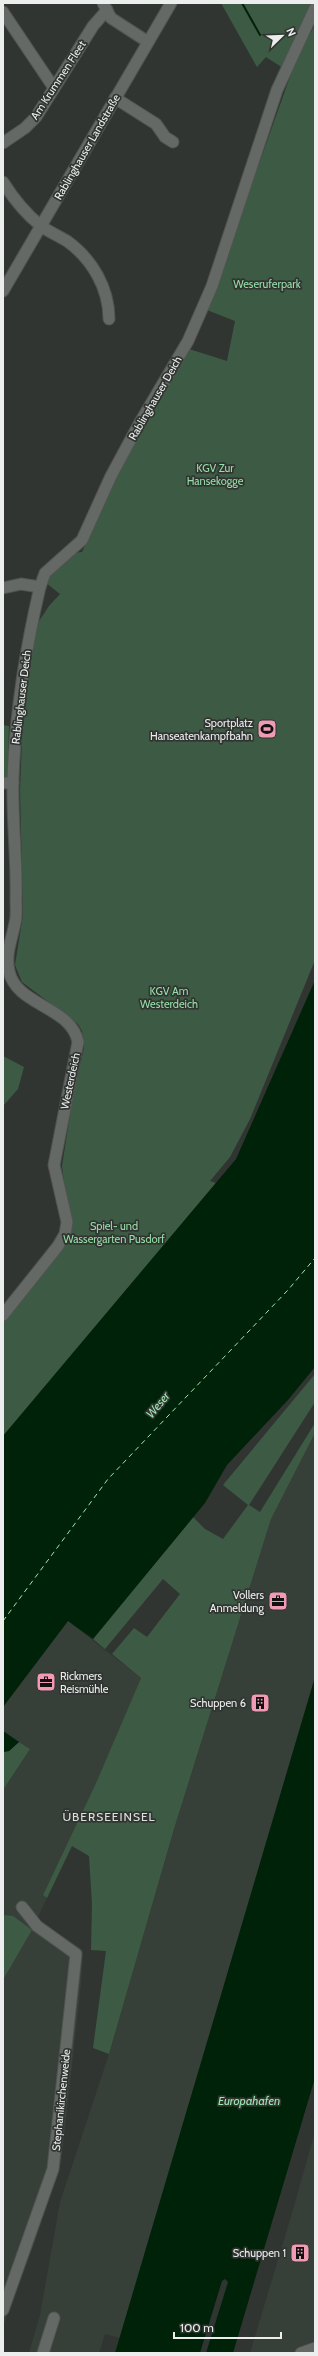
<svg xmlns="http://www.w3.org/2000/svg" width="318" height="2356" font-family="Cabin,sans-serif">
<rect width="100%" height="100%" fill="#313532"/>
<g fill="#363f38">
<path d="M 315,1433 L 315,1677 L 120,2338 L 105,2334 L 99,2353 L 29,2353 L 40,2315 L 60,2202 L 109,2054 L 174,1829 L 271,1519 Z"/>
<path d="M 68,1621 L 141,1678 L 96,1783 L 43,1895 L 47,1898 L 37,1919 L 83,1950 L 81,1985 L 61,2163 L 35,2241 L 3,2327 L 3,1980 L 32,1930 L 3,1915 L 3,1790 L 30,1749 L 3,1731 L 3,1707 Z"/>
<path d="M 315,2132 L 315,2353 L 250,2353 L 292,2213 Z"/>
</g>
<g fill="#3d5b44">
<path d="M 221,3 L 314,3 L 283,68 L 266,57 L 257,67 Z"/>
<path d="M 315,25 L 315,960 L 250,1119 L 230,1157 L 210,1181 L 216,1183 L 3,1436 L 3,1318 L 58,1251 L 66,1200 L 62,1166 L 73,1096 L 84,1048 L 82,1031 L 78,1024 L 22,982 L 15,965 L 23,915 L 20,791 L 23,713 L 37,624 L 49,606 L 60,594 L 45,582 L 47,577 L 74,553 L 82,552 L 121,468 L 189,349 L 227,361 L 235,321 L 207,310 L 296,60 Z"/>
<path d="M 3,725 L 9,726 L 7,779 L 3,779 Z"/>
<path d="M 3,1056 L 24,1067 L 18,1089 L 3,1106 Z"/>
<path d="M 315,1374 L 315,1402 L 249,1505 L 260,1512 L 315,1423 L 315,1433 L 271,1519 L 174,1829 L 109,2054 L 93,2048 L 106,1951 L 91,1950 L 92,1904 L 89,1856 L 72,1846 L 47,1898 L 43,1895 L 96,1783 L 141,1678 L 112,1654 L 134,1628 L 147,1637 L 180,1594 L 163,1579 L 105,1649 L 93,1639 L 193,1517 L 205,1529 L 223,1539 L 248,1505 L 223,1485 Z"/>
<path d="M 19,1742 L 30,1749 L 3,1790 L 3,1752 L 9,1751 Z"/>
<path d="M 3,1915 L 13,1916 L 32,1930 L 3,1980 Z"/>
</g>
<g fill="#002209">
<path d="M 315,980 L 315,1367 L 288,1400 L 227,1465 L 205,1503 L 93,1639 L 68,1621 L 3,1707 L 3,1436 L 236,1159 Z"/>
<path d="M 315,1677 L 315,2078 L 233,2353 L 115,2353 Z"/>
<path d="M 3,1731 L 19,1742 L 9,1751 L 3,1752 Z"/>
</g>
<path fill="#313532" d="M 225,2279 L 228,2282 L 206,2353 L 200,2353 L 222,2281 Z"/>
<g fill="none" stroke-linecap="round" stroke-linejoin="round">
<path stroke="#002209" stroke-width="2" d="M 242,3 L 260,35"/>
<path stroke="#9ee8af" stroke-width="1" stroke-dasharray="5 4" stroke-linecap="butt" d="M 3,1621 L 108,1479 L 288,1290 L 315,1258"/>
<g stroke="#505351" stroke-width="13">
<g id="minor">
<path d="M 103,3 L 111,18 L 148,42"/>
<path d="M 3,12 L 54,88"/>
<path d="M 115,98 L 156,124 L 165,137 L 173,142"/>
<path d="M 3,143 L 25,128 L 36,117 L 93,26 L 107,10"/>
<path d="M 3,182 C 13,198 26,214 41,226 C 49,232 59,236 67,241 C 92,259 109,288 109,319"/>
<path d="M 3,291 L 171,3"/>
<path d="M 3,588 L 21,584 L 40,587"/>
<path d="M 3,783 L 13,783"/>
<path d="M 3,1315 L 58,1246 L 65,1234 L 67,1222 L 54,1165 L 78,1042 C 71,1006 16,1006 9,971 C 5,954 12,939 15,923 C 17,916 16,907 16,899 C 17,860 12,820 13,781 C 15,715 25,651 40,587 L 45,573 L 82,540 L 111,476 L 139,424 L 188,341 L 212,286 L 277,90 L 315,8"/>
<path d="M 3,2310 L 53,2169 L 76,1954 L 37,1926 L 22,1907"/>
<path d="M 43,2353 L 54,2318"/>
<path d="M 301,2353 L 315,2348"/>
</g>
</g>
<use href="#minor" stroke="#656965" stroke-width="11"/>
</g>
<defs>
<g id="stadium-square" transform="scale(1)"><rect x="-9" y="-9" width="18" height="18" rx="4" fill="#f19ab3" stroke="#313532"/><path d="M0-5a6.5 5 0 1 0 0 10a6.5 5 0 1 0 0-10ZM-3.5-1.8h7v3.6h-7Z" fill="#111"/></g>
<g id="office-square" transform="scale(1)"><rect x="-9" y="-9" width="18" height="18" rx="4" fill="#f19ab3" stroke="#313532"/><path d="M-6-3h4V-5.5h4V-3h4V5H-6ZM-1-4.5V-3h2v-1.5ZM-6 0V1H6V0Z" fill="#111"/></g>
<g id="building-square" transform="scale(1)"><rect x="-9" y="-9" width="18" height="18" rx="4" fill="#f19ab3" stroke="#313532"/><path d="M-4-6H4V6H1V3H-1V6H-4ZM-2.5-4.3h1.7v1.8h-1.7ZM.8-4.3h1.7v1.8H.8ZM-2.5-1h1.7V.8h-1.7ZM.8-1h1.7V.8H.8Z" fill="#111"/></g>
</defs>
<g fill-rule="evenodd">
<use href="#stadium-square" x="267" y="729"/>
<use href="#office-square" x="278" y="1601"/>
<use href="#office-square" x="46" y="1682"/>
<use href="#building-square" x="260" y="1703"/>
<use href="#building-square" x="300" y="2253"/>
</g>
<g text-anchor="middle" stroke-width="3.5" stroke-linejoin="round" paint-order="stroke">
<g font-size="11" fill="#ebeeec" stroke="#313532">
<text transform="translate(58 80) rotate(-57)" y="4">Am Krummen Fleet</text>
<text transform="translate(87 147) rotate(-60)" y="4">Rablinghauser Landstraße</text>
<text transform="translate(155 398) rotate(-60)" y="4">Rablinghauser Deich</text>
<text transform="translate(21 697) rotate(-83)" y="4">Rablinghauser Deich</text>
<text transform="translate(70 1081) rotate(-78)" y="4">Westerdeich</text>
<text transform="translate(61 2100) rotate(-84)" y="4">Stephanikirchenweide</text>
</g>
<g font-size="11" fill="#96dfa7" stroke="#313532">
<text x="267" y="288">Weseruferpark</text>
<text x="215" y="472">KGV Zur<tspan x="215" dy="13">Hansekogge</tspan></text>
<text x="169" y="995">KGV Am<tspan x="169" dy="13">Westerdeich</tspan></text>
<text x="114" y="1230">Spiel- und<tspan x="114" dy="13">Wassergarten Pusdorf</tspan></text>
</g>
<g font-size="11" fill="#ebeeec" stroke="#313532" text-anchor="end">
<text x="253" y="727">Sportplatz<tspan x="253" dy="13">Hanseatenkampfbahn</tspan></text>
<text x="264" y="1599">Vollers<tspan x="264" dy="13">Anmeldung</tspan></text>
<text x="60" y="1680" text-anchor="start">Rickmers<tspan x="60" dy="13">Reismühle</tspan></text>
<text x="246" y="1707">Schuppen 6</text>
<text x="286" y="2257">Schuppen 1</text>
</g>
<g font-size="12" font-style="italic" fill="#9ee8af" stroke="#313532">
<text transform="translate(158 1405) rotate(-51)" y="4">Weser</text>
<text x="249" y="2105">Europahafen</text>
</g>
<g font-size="12" letter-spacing="1" fill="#dce1dd" stroke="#313532">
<text x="109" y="1821">ÜBERSEEINSEL</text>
</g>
</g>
<rect width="318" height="2356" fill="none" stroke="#ebeeec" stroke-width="8"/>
<g transform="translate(282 36) rotate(67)" stroke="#313532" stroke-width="3" paint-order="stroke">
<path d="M0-3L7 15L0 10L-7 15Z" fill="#ebeeec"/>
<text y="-6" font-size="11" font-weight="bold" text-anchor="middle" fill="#ebeeec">N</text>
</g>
<path d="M174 2332v6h107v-6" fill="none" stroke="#ebeeec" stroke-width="2"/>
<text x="180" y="2332" font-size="12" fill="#ebeeec" stroke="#313532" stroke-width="3" paint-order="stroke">100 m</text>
</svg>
